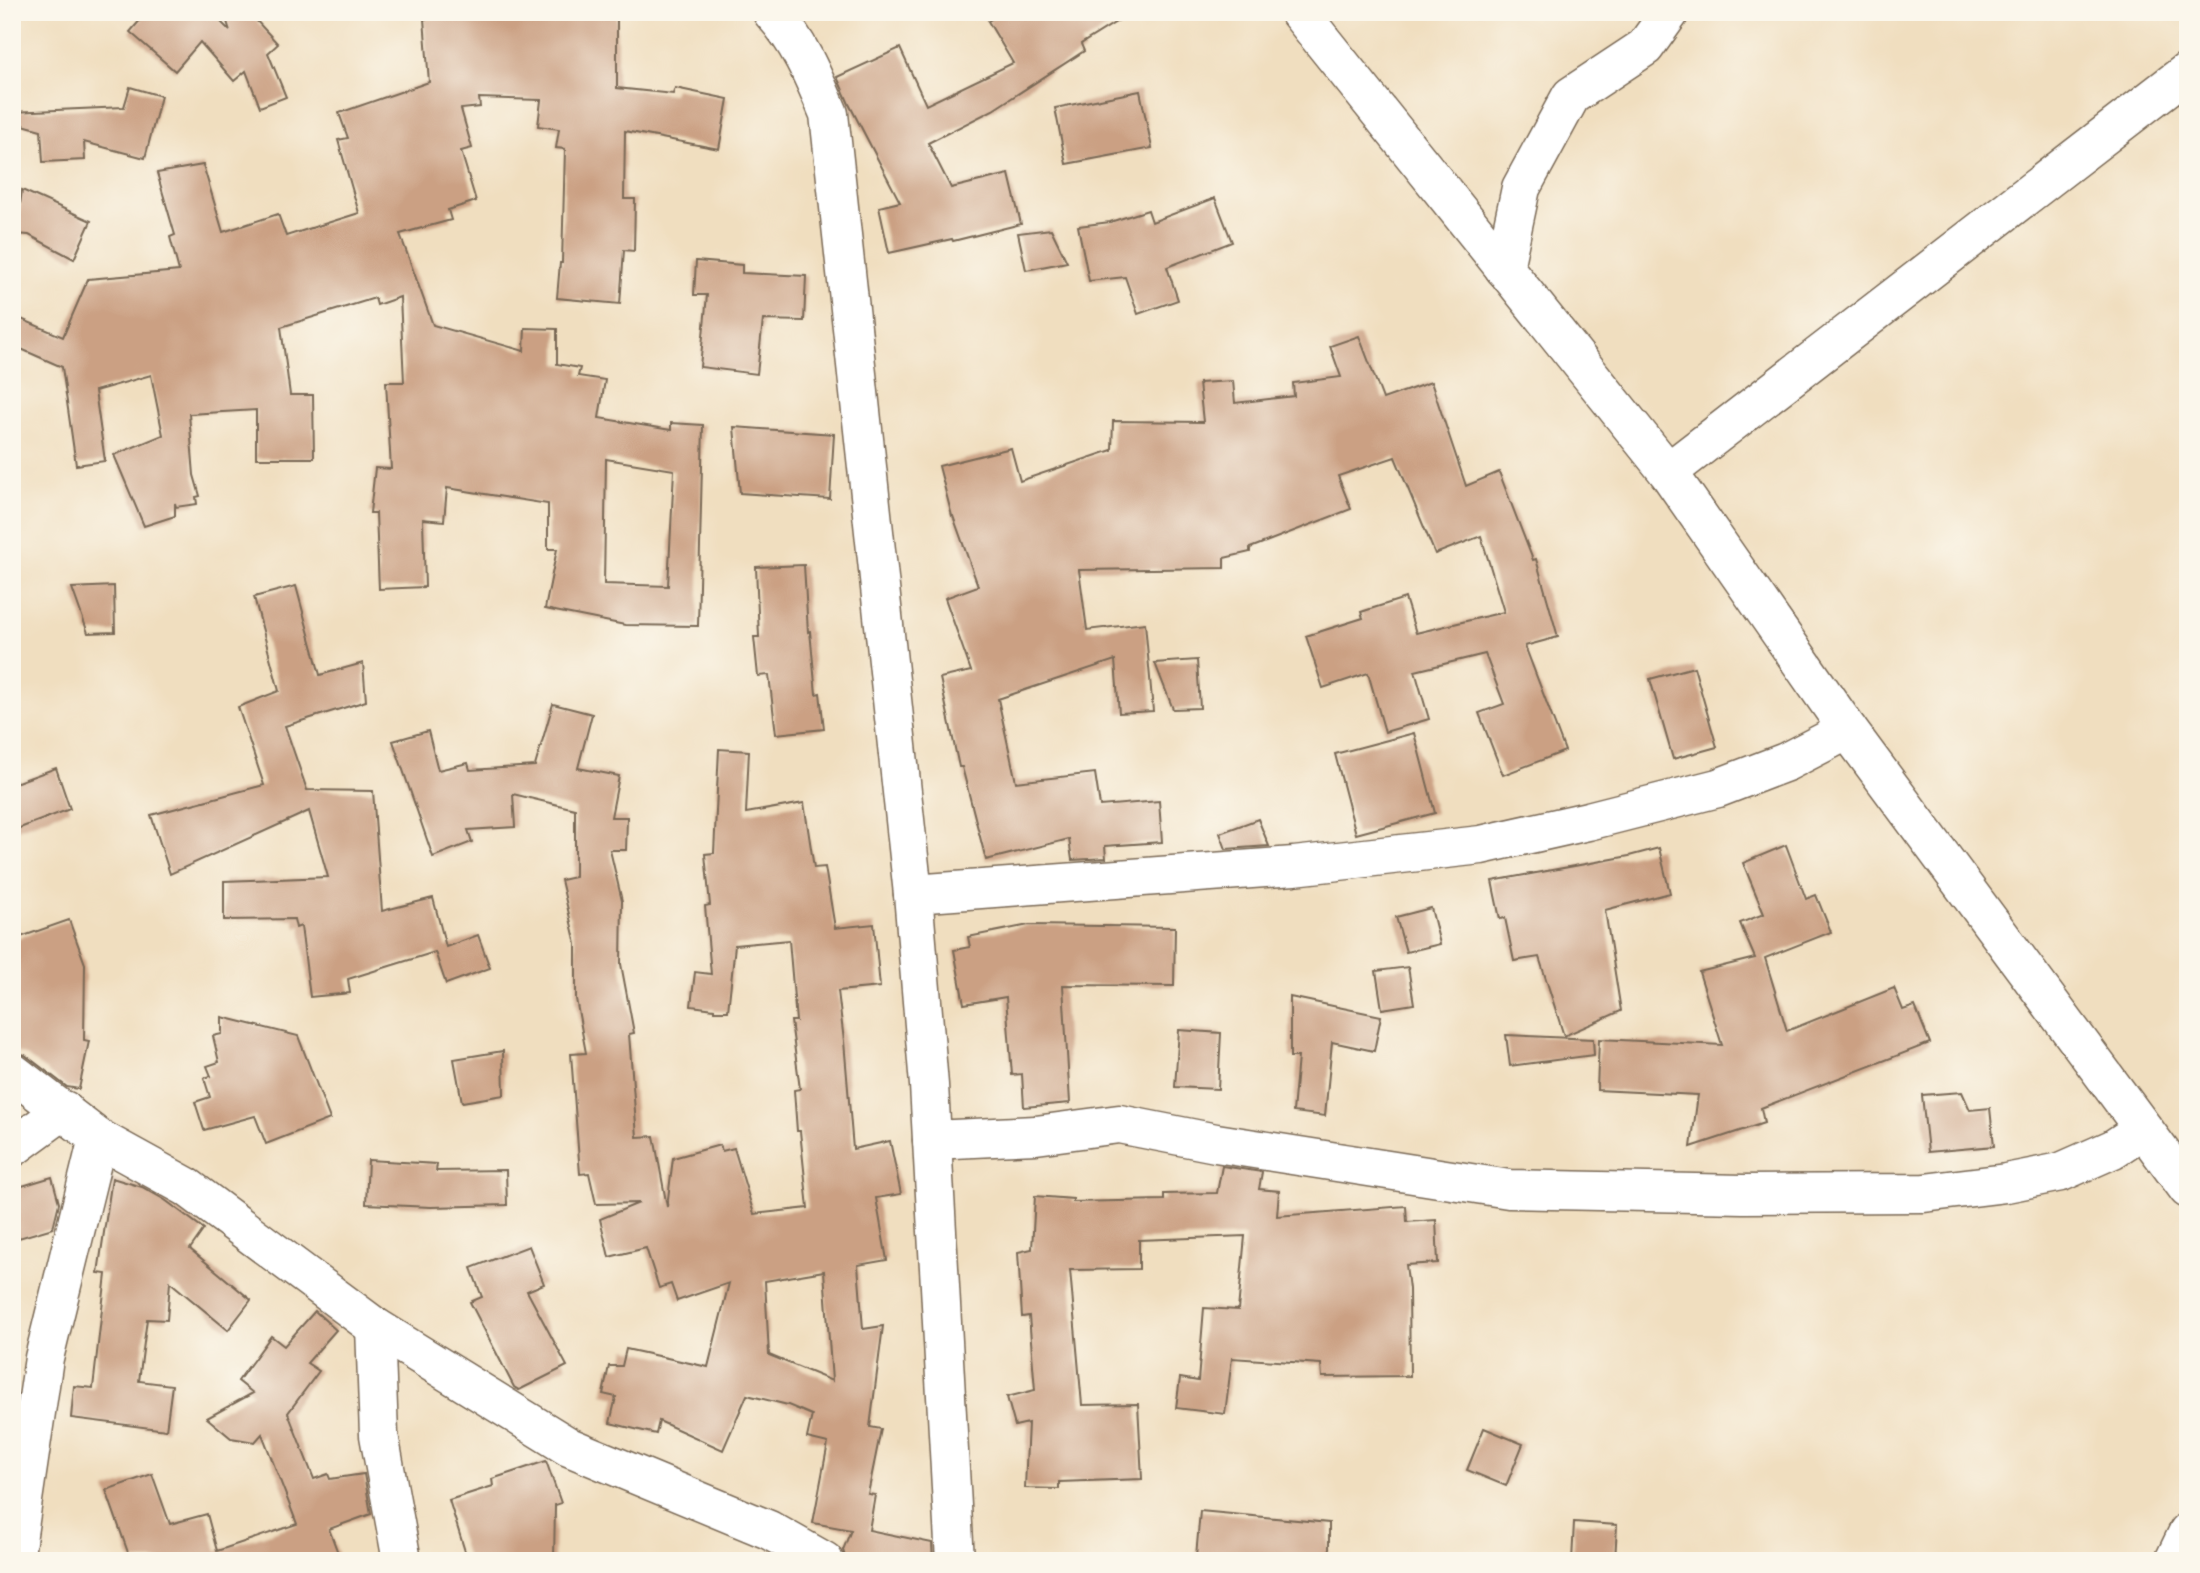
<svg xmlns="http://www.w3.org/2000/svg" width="2200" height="1573" font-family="'Gochi Hand',sans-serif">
<rect width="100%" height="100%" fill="#fbf7ec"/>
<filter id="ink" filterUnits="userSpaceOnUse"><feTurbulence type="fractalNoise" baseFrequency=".0143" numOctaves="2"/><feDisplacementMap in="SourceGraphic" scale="14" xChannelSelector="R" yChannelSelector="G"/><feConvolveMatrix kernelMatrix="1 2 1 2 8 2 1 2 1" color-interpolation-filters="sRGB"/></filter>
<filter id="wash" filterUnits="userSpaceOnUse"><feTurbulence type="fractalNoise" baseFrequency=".00686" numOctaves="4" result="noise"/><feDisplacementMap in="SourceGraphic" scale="28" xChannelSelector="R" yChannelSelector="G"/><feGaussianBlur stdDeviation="1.57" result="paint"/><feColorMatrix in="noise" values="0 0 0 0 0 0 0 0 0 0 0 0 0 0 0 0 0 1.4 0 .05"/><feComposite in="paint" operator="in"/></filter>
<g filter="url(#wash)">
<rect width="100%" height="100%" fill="#f0debf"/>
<g id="blocks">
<g fill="#cba083" fill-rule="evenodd">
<path d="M 147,12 L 226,12 L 219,20 L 230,31 L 225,15 L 232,12 L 252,12 L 254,18 L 278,44 L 268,53 L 286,97 L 260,107 L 246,71 L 234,81 L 200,42 L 175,71 L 130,32 Z"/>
<path d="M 487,12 L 617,12 L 617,88 L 673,94 L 675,88 L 728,99 L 719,149 L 625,131 L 624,199 L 635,199 L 634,251 L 624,250 L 620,304 L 557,298 L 560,263 L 562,263 L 565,149 L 556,148 L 559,129 L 538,126 L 541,100 L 479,98 L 480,107 L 461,109 L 472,148 L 461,151 L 476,201 L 448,210 L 451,220 L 400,234 L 433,325 L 524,351 L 525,328 L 557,329 L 557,364 L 580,368 L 578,376 L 605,380 L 599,418 L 671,430 L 671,423 L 703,425 L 698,626 L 625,625 L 545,609 L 557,549 L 548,549 L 548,504 L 447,488 L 444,521 L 423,519 L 425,587 L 379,589 L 376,513 L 370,513 L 375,468 L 391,469 L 386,382 L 404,382 L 400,297 L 377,305 L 375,298 L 281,327 L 290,395 L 313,395 L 314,458 L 256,458 L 256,410 L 189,414 L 194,475 L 200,496 L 196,497 L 197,504 L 176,507 L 175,503 L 175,516 L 144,526 L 114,455 L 163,435 L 151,375 L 95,391 L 105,461 L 76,465 L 62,367 L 12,345 L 12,315 L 63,337 L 88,279 L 179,271 L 170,237 L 175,235 L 157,173 L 203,165 L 223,232 L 278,214 L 286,236 L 359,213 L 338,140 L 348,138 L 339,113 L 429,82 L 424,19 L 487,14 ZM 606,459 L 674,470 L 668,586 L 604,584 Z"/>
<path d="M 1004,12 L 1132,12 L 1081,44 L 1084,51 L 993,110 L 928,143 L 951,188 L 1009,174 L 1021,224 L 953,241 L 952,239 L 889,253 L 879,207 L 900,202 L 849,104 L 837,77 L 900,48 L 926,105 L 1013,63 L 988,21 Z"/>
<path d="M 130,87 L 161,96 L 145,158 L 84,142 L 85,160 L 43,162 L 41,130 L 12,122 L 12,112 L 124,107 Z"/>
<path d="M 1140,91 L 1152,148 L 1066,164 L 1055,108 Z"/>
<path d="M 22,190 L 91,221 L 74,259 L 29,235 L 16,234 Z"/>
<path d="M 1215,198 L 1232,242 L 1167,267 L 1178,300 L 1138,314 L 1125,277 L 1089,281 L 1078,226 L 1110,222 L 1148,210 L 1152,222 Z"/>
<path d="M 1051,229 L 1067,262 L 1026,270 L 1018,233 Z"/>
<path d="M 696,261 L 742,265 L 742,273 L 806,276 L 804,321 L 763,320 L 757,374 L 700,367 L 707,295 L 694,295 Z"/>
<path d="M 1359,336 L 1383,399 L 1431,382 L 1466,486 L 1499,472 L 1533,560 L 1536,559 L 1558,637 L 1525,646 L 1565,751 L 1503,775 L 1479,713 L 1504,704 L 1485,654 L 1415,671 L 1429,719 L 1385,732 L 1368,673 L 1323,688 L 1306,636 L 1363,618 L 1361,612 L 1405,598 L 1416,633 L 1504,612 L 1481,536 L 1435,554 L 1395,457 L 1338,476 L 1351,509 L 1250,548 L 1250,552 L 1224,558 L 1224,568 L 1079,570 L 1087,630 L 1145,623 L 1153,711 L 1119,713 L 1115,660 L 998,699 L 1016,782 L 1095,773 L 1100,806 L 1159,801 L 1162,842 L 1105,846 L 1106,858 L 1072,860 L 1069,839 L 986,860 L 962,767 L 959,767 L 940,678 L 971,671 L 945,598 L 978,586 L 953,516 L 952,516 L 939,466 L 1011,448 L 1020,481 L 1112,450 L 1113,421 L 1203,422 L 1199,383 L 1233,381 L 1235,403 L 1294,396 L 1293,383 L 1341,377 L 1330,346 Z"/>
<path d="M 734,427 L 834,434 L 830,499 L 740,493 Z"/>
<path d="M 804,565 L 808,632 L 810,631 L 816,694 L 820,693 L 824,729 L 776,734 L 769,675 L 758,676 L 754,637 L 759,637 L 756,567 Z"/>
<path d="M 114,586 L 115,632 L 88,633 L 72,588 Z"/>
<path d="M 296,586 L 320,675 L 363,663 L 366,701 L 285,726 L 307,790 L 373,791 L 382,911 L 433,898 L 446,947 L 478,935 L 490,968 L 446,984 L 435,952 L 348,979 L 350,993 L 310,997 L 301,926 L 296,928 L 294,919 L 224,920 L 224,881 L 328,877 L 309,811 L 170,874 L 151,815 L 264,785 L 238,707 L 279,691 L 254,597 Z"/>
<path d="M 1197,660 L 1200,708 L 1173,709 L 1155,663 Z"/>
<path d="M 1694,667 L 1717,747 L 1673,759 L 1650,679 Z"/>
<path d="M 553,704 L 592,714 L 578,768 L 619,776 L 611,817 L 627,817 L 626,850 L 610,850 L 622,901 L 621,964 L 634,1033 L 629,1034 L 637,1137 L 654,1136 L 667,1207 L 673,1158 L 720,1145 L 722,1151 L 734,1148 L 754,1214 L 808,1208 L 800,1131 L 797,1131 L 794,1090 L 800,1089 L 791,1021 L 796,1021 L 789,940 L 735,945 L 728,1011 L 714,1011 L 714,1009 L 691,1006 L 695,972 L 711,974 L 705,906 L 710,905 L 705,854 L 714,853 L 719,749 L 749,751 L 746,813 L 804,803 L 814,868 L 825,867 L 835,928 L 874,924 L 880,987 L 838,991 L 844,1041 L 853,1149 L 890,1141 L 901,1194 L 876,1198 L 887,1260 L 858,1265 L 863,1329 L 883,1326 L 870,1427 L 881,1429 L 868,1494 L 875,1495 L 869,1530 L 932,1543 L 933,1561 L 846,1561 L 843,1550 L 851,1530 L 813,1523 L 828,1443 L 807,1438 L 812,1415 L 788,1405 L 747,1395 L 723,1450 L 659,1421 L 656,1434 L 610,1423 L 616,1397 L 603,1394 L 609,1366 L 622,1366 L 626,1349 L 708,1367 L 729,1283 L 677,1301 L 671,1284 L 659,1288 L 646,1248 L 609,1257 L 600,1219 L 639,1203 L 596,1204 L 589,1173 L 580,1174 L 571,1054 L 586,1053 L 576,999 L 576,944 L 561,880 L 575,877 L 575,809 L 513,794 L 515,827 L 468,830 L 472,842 L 433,857 L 393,741 L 428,731 L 438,770 L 468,763 L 470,770 L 535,766 ZM 824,1271 L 832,1381 L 769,1355 L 765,1281 Z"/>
<path d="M 1414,733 L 1435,813 L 1356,834 L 1335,754 Z"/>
<path d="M 56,768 L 70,809 L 12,831 L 12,784 Z"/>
<path d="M 1258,819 L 1269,846 L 1226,849 L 1220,833 Z"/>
<path d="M 1786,845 L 1806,899 L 1816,895 L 1831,932 L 1765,958 L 1787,1031 L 1894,988 L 1903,1010 L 1915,1006 L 1930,1043 L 1761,1108 L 1764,1123 L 1691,1147 L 1698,1095 L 1597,1090 L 1599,1039 L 1722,1045 L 1699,972 L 1755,958 L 1740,923 L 1764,914 L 1743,863 Z"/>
<path d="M 1659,848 L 1670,893 L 1605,910 L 1621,1011 L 1564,1036 L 1539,957 L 1514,961 L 1505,918 L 1500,919 L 1492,881 L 1629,856 Z"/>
<path d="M 1431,908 L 1440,944 L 1406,952 L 1396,917 Z"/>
<path d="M 69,920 L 85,964 L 84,1040 L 89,1041 L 79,1089 L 67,1087 L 25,1055 L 12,1051 L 12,940 Z"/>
<path d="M 1029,925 L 1175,927 L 1174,986 L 1063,985 L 1070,1103 L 1024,1107 L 1022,1074 L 1012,1075 L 1006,997 L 964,1004 L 954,950 L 970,947 L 968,937 Z"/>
<path d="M 1408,967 L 1414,1004 L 1382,1009 L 1376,971 Z"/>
<path d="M 1290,997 L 1381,1016 L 1374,1051 L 1332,1042 L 1325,1116 L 1293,1112 L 1298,1057 L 1290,1057 Z"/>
<path d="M 222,1017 L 298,1036 L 330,1119 L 266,1144 L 255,1116 L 204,1130 L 195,1102 L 210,1097 L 204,1078 L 211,1076 L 207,1066 L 219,1062 L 213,1036 L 222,1034 Z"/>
<path d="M 1179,1030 L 1221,1033 L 1218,1089 L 1175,1087 Z"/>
<path d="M 1506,1035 L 1593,1039 L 1594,1055 L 1510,1066 Z"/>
<path d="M 503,1051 L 504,1095 L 462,1102 L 454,1059 Z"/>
<path d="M 1962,1092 L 1970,1110 L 1990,1108 L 1994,1146 L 1928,1152 L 1922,1095 Z"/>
<path d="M 368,1160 L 437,1164 L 436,1171 L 506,1170 L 507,1205 L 431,1207 L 366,1204 Z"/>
<path d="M 1222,1166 L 1262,1172 L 1259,1189 L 1279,1191 L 1277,1216 L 1406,1206 L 1407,1222 L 1436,1220 L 1438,1263 L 1406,1265 L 1409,1289 L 1410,1376 L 1322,1377 L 1321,1364 L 1232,1358 L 1225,1414 L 1176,1408 L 1180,1378 L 1198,1381 L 1204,1308 L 1238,1310 L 1245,1236 L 1139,1240 L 1139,1269 L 1070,1270 L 1082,1405 L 1138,1404 L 1142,1479 L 1059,1482 L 1059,1489 L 1025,1488 L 1028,1423 L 1015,1426 L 1007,1397 L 1035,1390 L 1029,1316 L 1022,1317 L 1018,1252 L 1032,1249 L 1035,1196 L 1073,1199 L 1073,1202 L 1164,1200 L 1164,1194 L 1217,1193 Z"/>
<path d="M 52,1177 L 59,1203 L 53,1228 L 12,1240 L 12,1189 Z"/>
<path d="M 112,1178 L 142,1187 L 165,1200 L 204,1229 L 190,1249 L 251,1300 L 228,1330 L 170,1282 L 167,1320 L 147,1319 L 139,1381 L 172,1385 L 166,1430 L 71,1418 L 74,1386 L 93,1388 L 106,1274 L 98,1273 Z"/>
<path d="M 529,1246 L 544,1284 L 527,1291 L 567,1366 L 519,1390 L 514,1387 L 470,1302 L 482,1297 L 471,1268 Z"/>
<path d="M 315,1311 L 336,1330 L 307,1363 L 319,1371 L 288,1413 L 314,1479 L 328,1474 L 330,1479 L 364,1474 L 371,1514 L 329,1529 L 341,1561 L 131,1561 L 106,1490 L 152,1474 L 170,1524 L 207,1514 L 217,1551 L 297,1524 L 262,1434 L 255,1442 L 231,1438 L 207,1418 L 253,1393 L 238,1381 L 271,1336 L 284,1346 Z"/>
<path d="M 1484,1428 L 1523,1444 L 1506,1486 L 1467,1470 Z"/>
<path d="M 546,1461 L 561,1503 L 555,1505 L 554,1561 L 468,1561 L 449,1500 L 493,1486 L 492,1479 Z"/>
<path d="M 1200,1511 L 1329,1523 L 1329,1561 L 1240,1561 L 1196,1557 Z"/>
<path d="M 1574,1522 L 1617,1525 L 1615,1561 L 1572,1561 Z"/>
</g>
</g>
</g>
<g filter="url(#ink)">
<use href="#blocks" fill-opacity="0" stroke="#7a6956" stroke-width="2"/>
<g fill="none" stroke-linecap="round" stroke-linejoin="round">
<g stroke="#7a6956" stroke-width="41">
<g id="street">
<path d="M 772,12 C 799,41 814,78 829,114 L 913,894 L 929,1085 L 955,1561"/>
<path d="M 1299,12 L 1668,472 L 1848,730 L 2188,1189"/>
<path d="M 1504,268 L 1521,188 L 1571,96 L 1645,47 L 1670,12"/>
<path d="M 1668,472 L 2188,71"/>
<path d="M 913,894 L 1294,866 L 1481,845 L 1588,821 L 1718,788 L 1786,762 L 1848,730"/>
<path d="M 12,1072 L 98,1138 L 187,1187 L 375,1327 L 569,1447 L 769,1530 L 824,1561"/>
<path d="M 932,1140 L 1036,1135 L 1119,1124 L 1216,1143 L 1509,1189 L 1743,1194 L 1924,1193 L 2006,1183 L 2061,1172 L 2113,1149 L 2143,1129"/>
<path d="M 12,1148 L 64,1110"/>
<path d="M 375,1327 L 379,1435 L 402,1561"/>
<path d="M 14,1561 L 44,1358 L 98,1138"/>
<path d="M 2174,1561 L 2188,1532"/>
</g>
</g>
<use href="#street" stroke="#fff" stroke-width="38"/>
</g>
</g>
<rect width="2200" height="1573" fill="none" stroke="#fbf7ec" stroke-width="42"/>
</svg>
